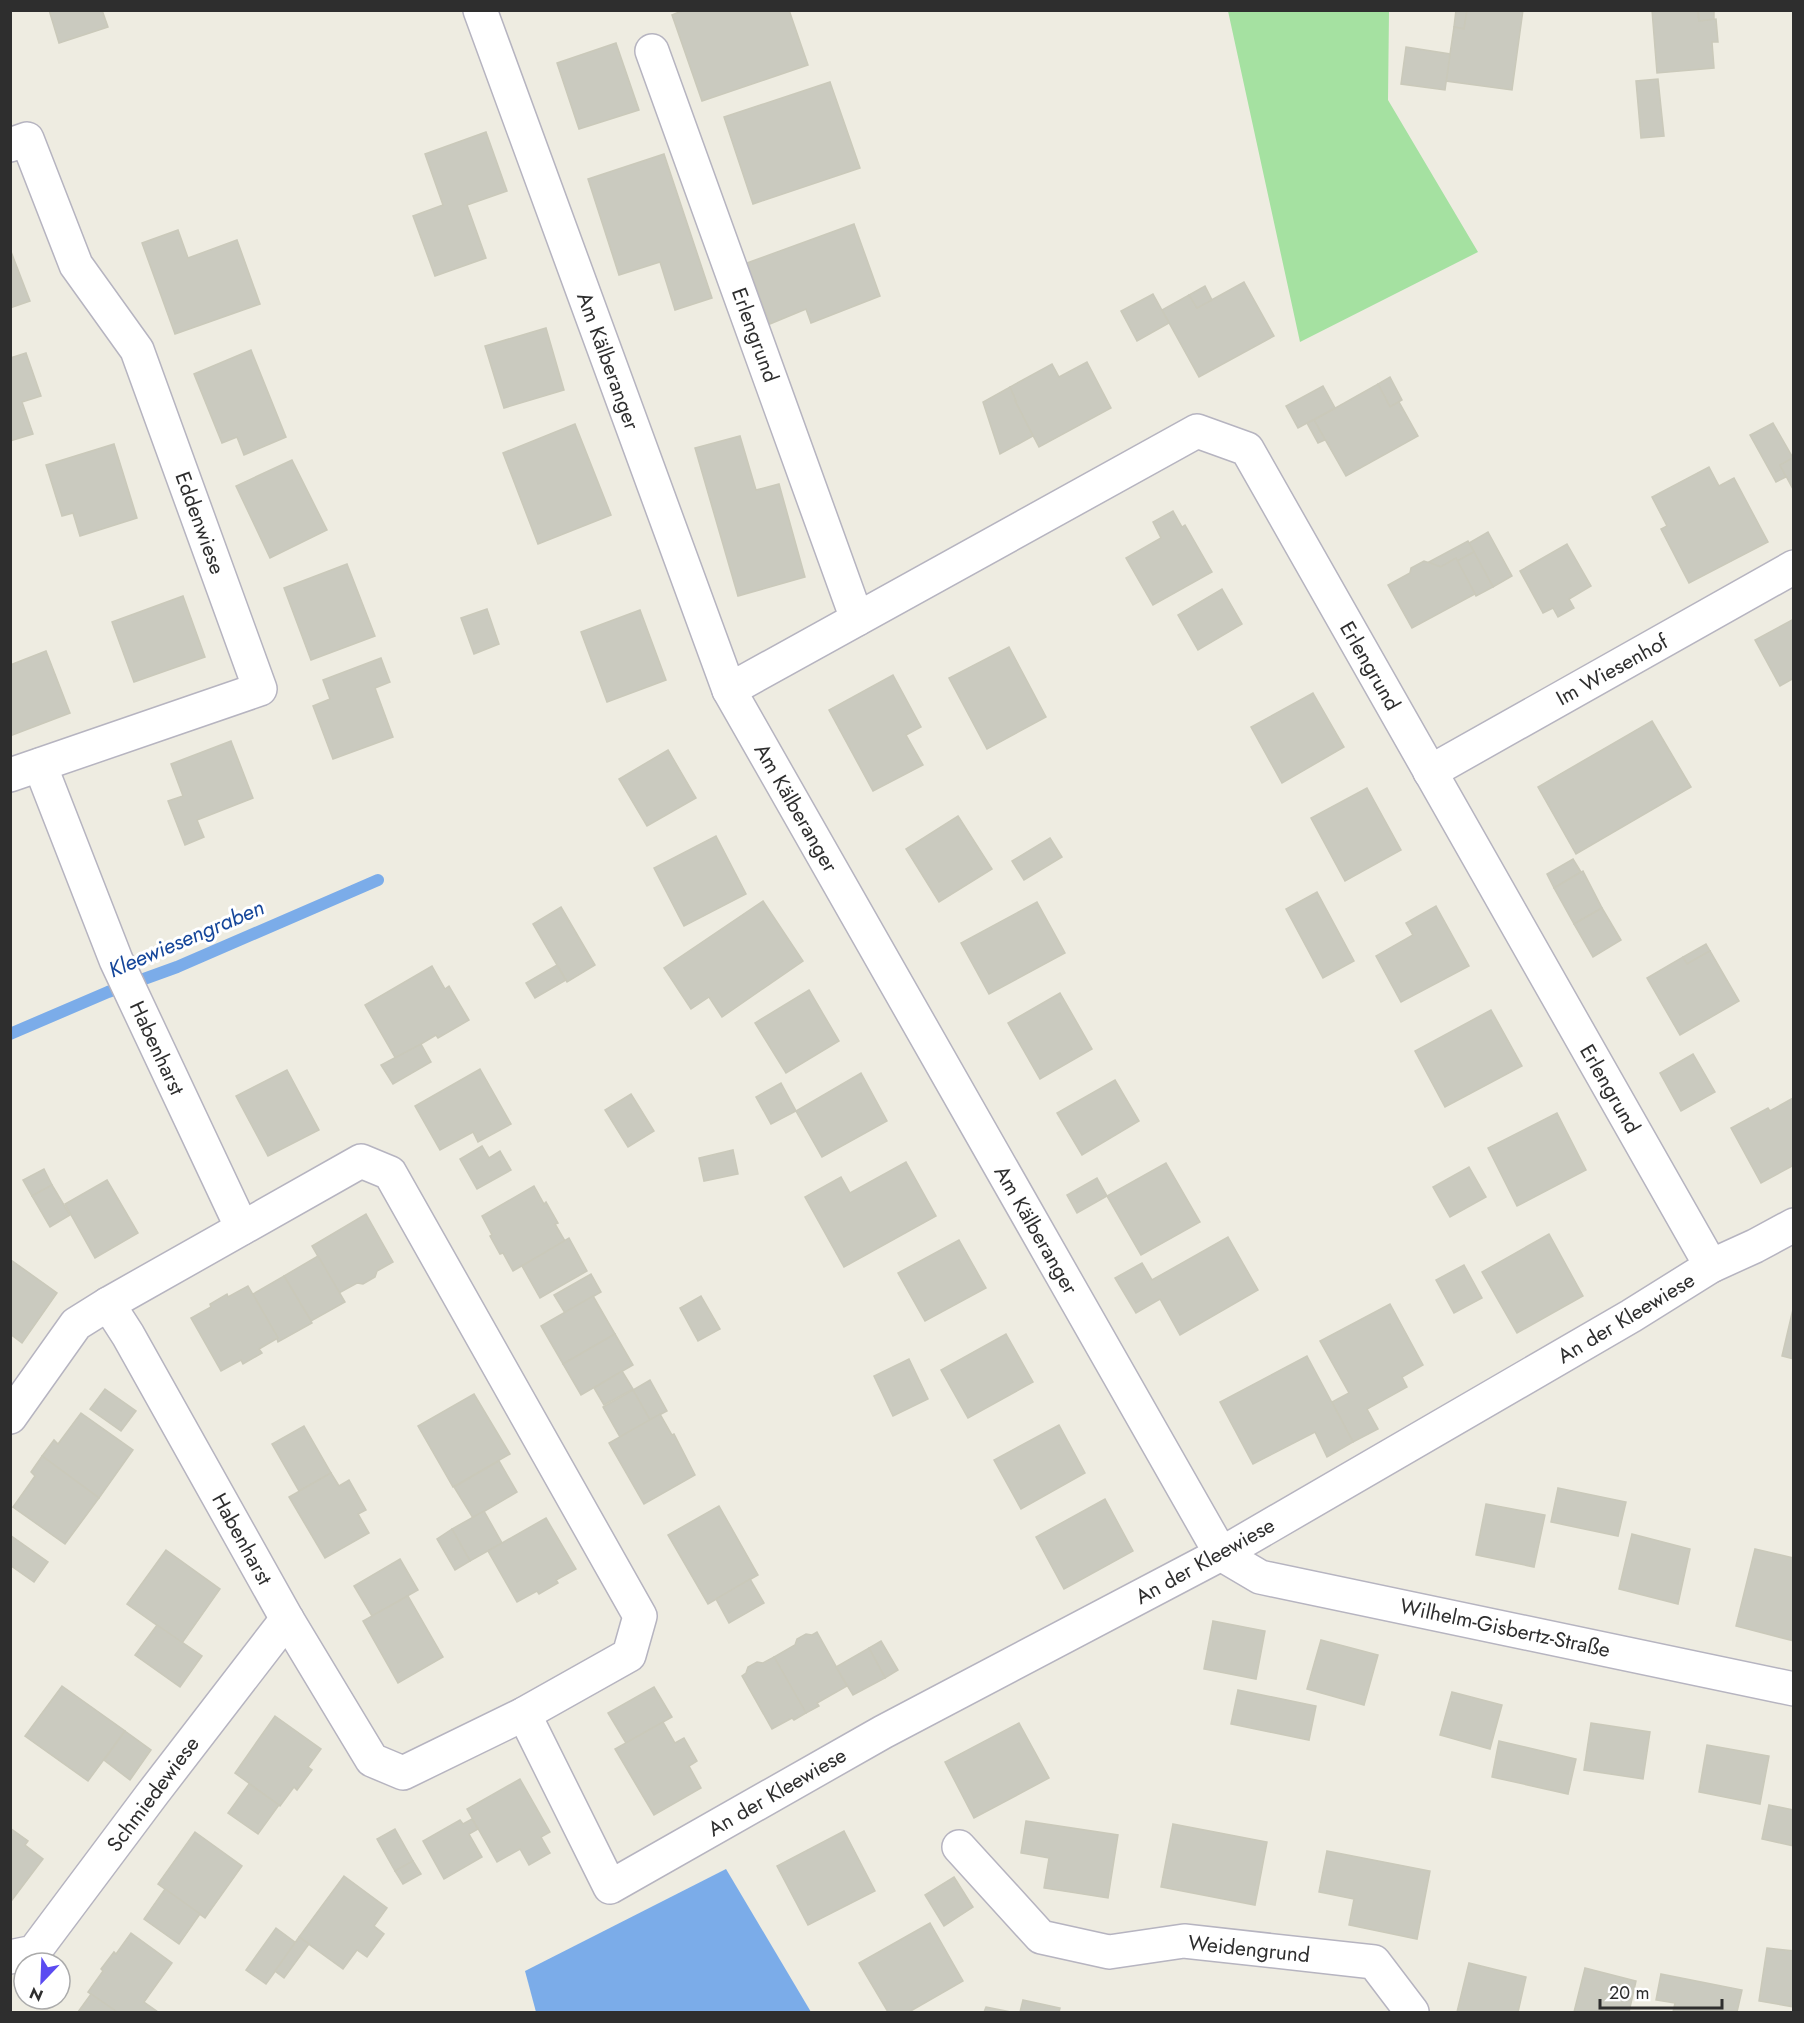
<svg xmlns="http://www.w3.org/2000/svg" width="1804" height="2023" font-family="Jost,sans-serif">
<rect width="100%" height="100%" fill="#eeece1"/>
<path fill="#a5e1a1" d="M 1228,11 L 1389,11 L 1388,100 L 1478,252 L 1300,342 Z"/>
<path fill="#7bace9" d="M 726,1869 L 811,2012 L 536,2012 L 525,1971 Z"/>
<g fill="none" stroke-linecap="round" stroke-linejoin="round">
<path stroke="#7bace9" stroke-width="12" d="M 10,1034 L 108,992 L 177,967 L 378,880"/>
</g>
<g fill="#cacabf" stroke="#cac9ba" stroke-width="1.5">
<path d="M 49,10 L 102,10 L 108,27 L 59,43 Z"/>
<path d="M 684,10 L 789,10 L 808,65 L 702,101 L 672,15 Z"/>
<path d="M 1456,10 L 1467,10 L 1464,29 L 1454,27 Z"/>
<path d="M 1467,10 L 1523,10 L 1512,90 L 1446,81 L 1454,27 L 1464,29 Z"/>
<path d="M 1652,10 L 1698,10 L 1699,21 L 1716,19 L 1718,42 L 1712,42 L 1714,68 L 1657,73 Z"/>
<path d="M 1698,10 L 1714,10 L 1714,19 L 1699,21 Z"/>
<path d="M 616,43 L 639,110 L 579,129 L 557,63 Z"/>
<path d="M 1406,47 L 1450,54 L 1445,90 L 1401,84 Z"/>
<path d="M 1658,79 L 1664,136 L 1641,138 L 1636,81 Z"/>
<path d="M 830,82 L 860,168 L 753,204 L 724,117 Z"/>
<path d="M 486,132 L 507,191 L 467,205 L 486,258 L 435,276 L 413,216 L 443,205 L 425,154 Z"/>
<path d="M 664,154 L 712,298 L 675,310 L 660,262 L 619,275 L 588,179 Z"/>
<path d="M 854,224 L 880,296 L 811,323 L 806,309 L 770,324 L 747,263 Z"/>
<path d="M 178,230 L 188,258 L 237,240 L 260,304 L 175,334 L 142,243 Z"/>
<path d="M 10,249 L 30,301 L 10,308 Z"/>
<path d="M 1244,282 L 1274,336 L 1199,377 L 1162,310 L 1189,295 L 1197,308 Z"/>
<path d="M 1205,286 L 1212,300 L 1197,308 L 1189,295 Z"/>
<path d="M 1153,294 L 1169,323 L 1137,341 L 1121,311 Z"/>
<path d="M 546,328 L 564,390 L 504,408 L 485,346 Z"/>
<path d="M 251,350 L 286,437 L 244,455 L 237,437 L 222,443 L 194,374 Z"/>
<path d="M 26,353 L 41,396 L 22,402 L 33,434 L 10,441 L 10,358 Z"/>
<path d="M 1087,362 L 1111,408 L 1039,447 L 1015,401 L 1016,401 L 1010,387 L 1052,364 L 1059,377 Z"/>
<path d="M 1390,377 L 1402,400 L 1390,407 L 1378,384 Z"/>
<path d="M 1378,384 L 1390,407 L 1399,402 L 1418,436 L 1346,476 L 1314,420 Z"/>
<path d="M 1323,386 L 1335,408 L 1298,428 L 1286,406 Z"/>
<path d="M 1010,387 L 1016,401 L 1015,401 L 1033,436 L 1000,454 L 983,402 Z"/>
<path d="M 1314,420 L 1325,440 L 1318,443 L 1307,423 Z"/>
<path d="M 1773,423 L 1793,458 L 1780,465 L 1786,477 L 1776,482 L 1750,435 Z"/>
<path d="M 575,424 L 611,515 L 538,544 L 503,453 Z"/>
<path d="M 740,436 L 756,490 L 779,484 L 805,577 L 738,596 L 695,448 Z"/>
<path d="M 114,444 L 137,518 L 80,536 L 73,513 L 62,516 L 46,465 Z"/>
<path d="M 1794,457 L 1794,491 L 1780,465 Z"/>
<path d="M 292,460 L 327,530 L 270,558 L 236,486 Z"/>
<path d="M 1709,467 L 1719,486 L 1734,478 L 1768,542 L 1689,583 L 1661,529 L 1667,526 L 1652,497 Z"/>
<path d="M 1173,511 L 1182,527 L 1185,525 L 1212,572 L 1153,605 L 1126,558 L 1161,538 L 1153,522 Z"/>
<path d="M 1488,532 L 1512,576 L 1493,587 L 1469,543 Z"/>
<path d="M 1468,541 L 1474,552 L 1457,561 L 1456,558 L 1441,567 L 1429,562 Z"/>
<path d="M 1567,544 L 1591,586 L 1569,599 L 1574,608 L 1558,617 L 1553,608 L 1543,613 L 1520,571 Z"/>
<path d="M 1474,552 L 1493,587 L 1476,596 L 1457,561 Z"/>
<path d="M 1456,558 L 1475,594 L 1412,628 L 1388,585 L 1410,573 L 1411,568 L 1424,561 L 1441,567 Z"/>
<path d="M 347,564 L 375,636 L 311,660 L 284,588 Z"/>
<path d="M 1222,589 L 1242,624 L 1198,650 L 1178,615 Z"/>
<path d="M 183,596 L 205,657 L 134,682 L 112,622 Z"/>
<path d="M 487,609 L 499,644 L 474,654 L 461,618 Z"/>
<path d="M 640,610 L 666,680 L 607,702 L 581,632 Z"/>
<path d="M 1794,619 L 1794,678 L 1780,686 L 1755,640 Z"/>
<path d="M 1009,647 L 1046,717 L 987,749 L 949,678 Z"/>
<path d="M 46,651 L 70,713 L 10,736 L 10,665 Z"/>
<path d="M 381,658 L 390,682 L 375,688 L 393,737 L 333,759 L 313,706 L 330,699 L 323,680 Z"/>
<path d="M 893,675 L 921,727 L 906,735 L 923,765 L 873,791 L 829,710 Z"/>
<path d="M 1313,693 L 1344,747 L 1282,783 L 1251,727 Z"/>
<path d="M 1652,721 L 1691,787 L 1576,854 L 1538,787 Z"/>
<path d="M 231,741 L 253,798 L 197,820 L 204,837 L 185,845 L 168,801 L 183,796 L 171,764 Z"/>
<path d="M 668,750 L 696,798 L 647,826 L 619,779 Z"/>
<path d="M 1367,788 L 1401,850 L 1345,881 L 1311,818 Z"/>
<path d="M 958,816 L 992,869 L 939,902 L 906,849 Z"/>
<path d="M 716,836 L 746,894 L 684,926 L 654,868 Z"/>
<path d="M 1050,838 L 1062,857 L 1024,880 L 1012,861 Z"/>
<path d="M 1573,859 L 1581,872 L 1554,888 L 1547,874 Z"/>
<path d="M 1583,871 L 1602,908 L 1574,924 L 1554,888 Z"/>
<path d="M 1317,892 L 1354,961 L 1323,978 L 1286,909 Z"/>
<path d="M 763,901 L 803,961 L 722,1017 L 709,997 L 691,1009 L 664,968 Z"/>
<path d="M 1037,902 L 1065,953 L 989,994 L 961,943 Z"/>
<path d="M 1436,906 L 1469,966 L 1401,1002 L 1376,956 L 1413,935 L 1406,923 Z"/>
<path d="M 561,907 L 595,965 L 567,982 L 533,924 Z"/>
<path d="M 1602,908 L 1621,940 L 1593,957 L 1574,924 Z"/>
<path d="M 1706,944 L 1710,951 L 1687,964 L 1683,957 Z"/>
<path d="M 1710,951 L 1739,1001 L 1680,1035 L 1647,978 L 1683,957 L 1687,964 Z"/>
<path d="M 557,965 L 566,980 L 535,998 L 526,983 Z"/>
<path d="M 432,966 L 445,989 L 449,986 L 469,1020 L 438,1038 L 436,1035 L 396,1059 L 365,1005 Z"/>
<path d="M 809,990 L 839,1041 L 786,1073 L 755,1023 Z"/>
<path d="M 1060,993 L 1092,1049 L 1040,1079 L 1008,1023 Z"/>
<path d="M 1491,1010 L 1522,1066 L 1445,1107 L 1415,1051 Z"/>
<path d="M 421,1044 L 431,1062 L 393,1084 L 381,1065 Z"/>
<path d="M 1693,1054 L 1715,1092 L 1681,1111 L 1660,1073 Z"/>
<path d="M 480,1069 L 511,1124 L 478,1142 L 473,1132 L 440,1150 L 415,1106 Z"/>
<path d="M 287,1070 L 319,1130 L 268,1156 L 236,1096 Z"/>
<path d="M 861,1073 L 887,1121 L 822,1157 L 796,1111 Z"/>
<path d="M 1115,1080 L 1139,1121 L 1082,1155 L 1057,1113 Z"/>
<path d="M 781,1083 L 796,1111 L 771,1124 L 756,1097 Z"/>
<path d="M 631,1094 L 654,1131 L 628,1147 L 605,1110 Z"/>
<path d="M 1793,1098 L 1794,1165 L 1761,1183 L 1731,1128 L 1768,1108 L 1770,1111 Z"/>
<path d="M 1557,1113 L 1586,1170 L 1517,1206 L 1488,1148 Z"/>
<path d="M 482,1146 L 489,1158 L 500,1151 L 511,1170 L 477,1189 L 460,1159 Z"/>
<path d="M 733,1150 L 738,1174 L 704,1181 L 699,1158 Z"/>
<path d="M 906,1162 L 936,1216 L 844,1267 L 805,1197 L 841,1177 L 850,1193 Z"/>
<path d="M 1166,1163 L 1200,1222 L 1141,1255 L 1107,1196 Z"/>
<path d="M 1469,1167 L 1486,1197 L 1450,1217 L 1433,1187 Z"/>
<path d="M 44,1169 L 52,1185 L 32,1196 L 23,1180 Z"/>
<path d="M 1097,1178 L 1107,1196 L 1077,1213 L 1067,1195 Z"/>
<path d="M 107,1180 L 138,1233 L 95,1258 L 65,1204 Z"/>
<path d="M 52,1185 L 70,1215 L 50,1227 L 32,1196 Z"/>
<path d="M 534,1186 L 544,1204 L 546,1202 L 558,1223 L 555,1224 L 565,1241 L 513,1271 L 503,1253 L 500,1254 L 490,1236 L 492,1235 L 482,1216 Z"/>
<path d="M 366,1214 L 393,1262 L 377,1271 L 375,1277 L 363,1284 L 357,1283 L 339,1293 L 312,1246 Z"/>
<path d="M 1549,1234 L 1583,1296 L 1517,1333 L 1482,1272 Z"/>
<path d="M 1228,1237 L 1258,1290 L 1180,1335 L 1160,1299 L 1136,1313 L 1115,1278 L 1142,1263 L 1152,1280 Z"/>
<path d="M 569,1238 L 587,1271 L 540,1298 L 522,1266 Z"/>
<path d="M 959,1240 L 986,1288 L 925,1321 L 898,1273 Z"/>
<path d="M 318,1256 L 345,1302 L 311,1321 L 284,1276 Z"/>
<path d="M 11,1260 L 57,1293 L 22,1343 L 10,1334 Z"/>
<path d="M 1464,1265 L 1482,1298 L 1454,1313 L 1436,1280 Z"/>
<path d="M 591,1274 L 601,1292 L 565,1313 L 554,1295 Z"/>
<path d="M 284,1276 L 312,1323 L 278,1342 L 277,1339 L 278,1338 L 253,1294 Z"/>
<path d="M 248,1286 L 278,1338 L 259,1349 L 262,1353 L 243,1364 L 241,1360 L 221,1371 L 191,1318 L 211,1307 L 210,1304 L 227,1294 L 228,1297 Z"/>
<path d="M 593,1296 L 615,1334 L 563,1364 L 541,1326 Z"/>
<path d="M 701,1296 L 720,1329 L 698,1341 L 680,1308 Z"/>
<path d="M 1390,1304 L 1423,1365 L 1402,1377 L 1407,1387 L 1367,1409 L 1378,1429 L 1353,1442 L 1332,1402 L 1349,1393 L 1320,1341 Z"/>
<path d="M 1793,1309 L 1794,1309 L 1794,1359 L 1782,1356 Z"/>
<path d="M 615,1334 L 633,1365 L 581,1395 L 563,1364 Z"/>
<path d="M 1006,1334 L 1033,1382 L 968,1418 L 941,1370 Z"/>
<path d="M 1307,1356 L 1353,1442 L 1327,1457 L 1315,1432 L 1253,1464 L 1220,1402 Z"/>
<path d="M 909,1359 L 928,1399 L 893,1416 L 874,1376 Z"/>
<path d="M 622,1371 L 633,1389 L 604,1405 L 594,1388 Z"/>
<path d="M 650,1380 L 667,1411 L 650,1420 L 633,1390 Z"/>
<path d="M 105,1389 L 136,1411 L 121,1431 L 90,1409 Z"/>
<path d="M 633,1390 L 650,1420 L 620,1437 L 603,1407 Z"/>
<path d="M 474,1394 L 510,1454 L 453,1487 L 418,1426 Z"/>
<path d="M 81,1413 L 133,1450 L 99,1498 L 42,1456 L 54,1440 L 58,1444 Z"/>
<path d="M 660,1414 L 672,1435 L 674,1434 L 695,1475 L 644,1504 L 609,1443 Z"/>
<path d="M 1059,1425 L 1085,1473 L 1021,1509 L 994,1460 Z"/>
<path d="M 304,1426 L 331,1473 L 299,1491 L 272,1444 Z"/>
<path d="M 42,1456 L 99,1498 L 65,1544 L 13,1507 L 35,1476 L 31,1472 Z"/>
<path d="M 499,1461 L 517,1492 L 473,1518 L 454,1487 Z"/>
<path d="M 331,1473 L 339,1486 L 349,1480 L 366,1510 L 358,1514 L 369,1533 L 325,1558 L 289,1497 Z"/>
<path d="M 1558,1488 L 1626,1502 L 1618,1536 L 1551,1522 Z"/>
<path d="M 1105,1499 L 1133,1551 L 1064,1589 L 1036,1537 Z"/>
<path d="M 1486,1504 L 1545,1515 L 1534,1567 L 1476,1555 Z"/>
<path d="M 719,1506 L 758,1575 L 708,1604 L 668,1535 Z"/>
<path d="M 484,1511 L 502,1543 L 470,1561 L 452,1529 Z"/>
<path d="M 546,1518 L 576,1569 L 556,1580 L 558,1583 L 539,1594 L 537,1591 L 517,1602 L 488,1551 Z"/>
<path d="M 452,1529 L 470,1561 L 455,1570 L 437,1539 Z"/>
<path d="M 1632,1534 L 1690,1549 L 1678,1604 L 1619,1589 Z"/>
<path d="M 10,1535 L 48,1562 L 34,1582 L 10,1565 Z"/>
<path d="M 1755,1549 L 1794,1558 L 1794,1641 L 1736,1626 Z"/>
<path d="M 166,1550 L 220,1589 L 182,1643 L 127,1604 Z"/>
<path d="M 400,1559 L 418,1590 L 372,1616 L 354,1586 Z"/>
<path d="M 750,1579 L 764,1603 L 729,1623 L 716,1599 Z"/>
<path d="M 408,1596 L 443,1657 L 398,1683 L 363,1621 Z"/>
<path d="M 1213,1621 L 1265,1631 L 1256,1679 L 1204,1669 Z"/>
<path d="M 157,1625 L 202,1656 L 180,1687 L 135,1655 Z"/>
<path d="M 817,1632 L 847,1686 L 817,1703 L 819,1706 L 806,1713 L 774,1657 L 795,1645 L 797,1639 L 806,1634 L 812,1635 Z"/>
<path d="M 1321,1640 L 1378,1655 L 1364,1705 L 1307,1689 Z"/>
<path d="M 881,1641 L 898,1670 L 885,1678 L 869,1648 Z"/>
<path d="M 869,1648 L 885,1678 L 853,1695 L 836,1667 Z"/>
<path d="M 774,1657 L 806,1713 L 794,1720 L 792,1718 L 772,1729 L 742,1676 L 746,1673 L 748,1667 L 757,1662 L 763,1663 Z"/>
<path d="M 62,1686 L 125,1731 L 88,1781 L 25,1736 Z"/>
<path d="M 654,1687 L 672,1717 L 626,1743 L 608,1713 Z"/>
<path d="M 1238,1690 L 1316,1706 L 1309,1740 L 1231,1724 Z"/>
<path d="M 1452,1692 L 1502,1705 L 1490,1749 L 1440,1735 Z"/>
<path d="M 275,1716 L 321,1749 L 308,1767 L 312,1770 L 297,1790 L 294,1787 L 280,1806 L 235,1773 Z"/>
<path d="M 663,1722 L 675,1743 L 684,1738 L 697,1761 L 689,1766 L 701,1788 L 654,1815 L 615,1749 Z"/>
<path d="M 1019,1723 L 1049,1778 L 974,1818 L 945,1762 Z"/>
<path d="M 1591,1723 L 1650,1732 L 1643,1779 L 1584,1770 Z"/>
<path d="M 125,1731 L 151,1750 L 130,1780 L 104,1760 Z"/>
<path d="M 1499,1741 L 1576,1759 L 1568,1794 L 1492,1777 Z"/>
<path d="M 1707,1745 L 1769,1756 L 1760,1804 L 1699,1792 Z"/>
<path d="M 520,1779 L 550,1832 L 541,1837 L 550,1853 L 529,1865 L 520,1849 L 497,1862 L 467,1809 Z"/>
<path d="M 249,1784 L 279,1805 L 258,1834 L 228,1813 Z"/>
<path d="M 1769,1805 L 1794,1810 L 1794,1846 L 1762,1839 Z"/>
<path d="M 472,1819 L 478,1829 L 469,1834 L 482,1857 L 444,1879 L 423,1841 L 460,1820 L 463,1824 Z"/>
<path d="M 1026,1821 L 1118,1835 L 1108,1898 L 1044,1888 L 1049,1858 L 1021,1853 Z"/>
<path d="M 1173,1824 L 1267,1842 L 1255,1905 L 1161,1887 Z"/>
<path d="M 10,1828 L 28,1841 L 25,1845 L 43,1859 L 12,1900 L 10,1899 Z"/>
<path d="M 395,1829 L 413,1861 L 395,1871 L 377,1839 Z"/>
<path d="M 844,1831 L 875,1891 L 808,1925 L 777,1866 Z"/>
<path d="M 195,1832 L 242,1866 L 205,1918 L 158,1884 Z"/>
<path d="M 1327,1851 L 1430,1871 L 1417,1939 L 1349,1925 L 1354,1899 L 1319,1892 Z"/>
<path d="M 413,1861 L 421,1874 L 403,1884 L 395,1871 Z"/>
<path d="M 344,1876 L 387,1908 L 374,1926 L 384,1934 L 367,1957 L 357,1950 L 343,1969 L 299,1937 Z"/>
<path d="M 954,1877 L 973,1907 L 944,1926 L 925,1895 Z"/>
<path d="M 165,1889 L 200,1914 L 179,1944 L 144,1919 Z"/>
<path d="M 930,1923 L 963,1981 L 909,2012 L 888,2012 L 859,1963 Z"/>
<path d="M 276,1928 L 296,1943 L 266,1984 L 246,1970 Z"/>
<path d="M 131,1933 L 172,1963 L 144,2002 L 158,2012 L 117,2012 L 88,1992 L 103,1971 L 101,1969 L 114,1952 L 116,1954 Z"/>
<path d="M 299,1937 L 309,1944 L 284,1978 L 275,1971 Z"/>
<path d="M 1767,1948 L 1794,1951 L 1794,2007 L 1759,2001 Z"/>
<path d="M 1469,1963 L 1526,1977 L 1518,2012 L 1457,2012 Z"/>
<path d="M 1585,1968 L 1636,1981 L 1629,2012 L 1574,2012 Z"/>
<path d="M 1661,1974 L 1742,1990 L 1737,2012 L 1673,2012 L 1675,2003 L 1656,2000 Z"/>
<path d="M 91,1994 L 117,2012 L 78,2012 Z"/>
<path d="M 1023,2000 L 1060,2008 L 1059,2012 L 1020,2012 Z"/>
<path d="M 986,2007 L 1011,2012 L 984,2012 Z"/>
</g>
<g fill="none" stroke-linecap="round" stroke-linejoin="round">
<g stroke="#b6b4c0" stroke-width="36">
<g id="minor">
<path d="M 480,10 L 729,690 L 1221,1554 L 1260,1577 L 1794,1689"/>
<path d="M 652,51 L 857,619"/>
<path d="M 10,145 L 27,139 L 76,265 L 137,350 L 260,689 L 10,775"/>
<path d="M 729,690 L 1197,431 L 1247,449 L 1711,1266"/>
<path d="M 40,765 L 116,960 L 242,1228"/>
<path d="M 1430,772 L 1794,567"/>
<path d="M 361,1161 L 390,1173 L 640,1616 L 629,1655 L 524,1714 L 403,1773 L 372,1760 L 287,1619 L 128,1335 L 108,1304 Z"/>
<path d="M 10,1417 L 76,1324 L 108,1304"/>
<path d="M 524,1714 L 610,1887 L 883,1732 L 1221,1554 L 1631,1316 L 1711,1266 L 1755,1246 L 1794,1225"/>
<path d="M 959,1847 L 1041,1937 L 1109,1952 L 1184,1941 L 1374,1962 L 1412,2012"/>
<path d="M 10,1957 L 34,1952 L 153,1793 L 287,1619"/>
</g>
</g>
<use href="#minor" stroke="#fff" stroke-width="33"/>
</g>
<g text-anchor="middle" stroke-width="6" stroke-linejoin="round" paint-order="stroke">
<g font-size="21" fill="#2e2e2e" stroke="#fff">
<text transform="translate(755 335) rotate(70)" y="7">Erlengrund</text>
<text transform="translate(608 361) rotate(70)" y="7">Am Kälberanger</text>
<text transform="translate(200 523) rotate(70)" y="7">Eddenwiese</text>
<text transform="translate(1370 666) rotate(60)" y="7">Erlengrund</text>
<text transform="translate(1612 670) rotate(-29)" y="7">Im Wiesenhof</text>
<text transform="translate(796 808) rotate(60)" y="7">Am Kälberanger</text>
<text transform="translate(157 1048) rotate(65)" y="7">Habenharst</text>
<text transform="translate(1610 1089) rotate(60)" y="7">Erlengrund</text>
<text transform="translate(1036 1230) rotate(60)" y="7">Am Kälberanger</text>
<text transform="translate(1626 1318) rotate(-31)" y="7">An der Kleewiese</text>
<text transform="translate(242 1539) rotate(61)" y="7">Habenharst</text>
<text transform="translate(1205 1561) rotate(-29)" y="7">An der Kleewiese</text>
<text transform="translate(1505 1628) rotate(12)" y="7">Wilhelm-Gisbertz-Straße</text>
<text transform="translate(777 1792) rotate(-30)" y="7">An der Kleewiese</text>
<text transform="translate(153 1794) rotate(-53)" y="7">Schmiedewiese</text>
<text transform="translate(1249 1949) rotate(6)" y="7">Weidengrund</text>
</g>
<g font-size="22" font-style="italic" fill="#15469a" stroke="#fff">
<text transform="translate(186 938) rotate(-23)" y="8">Kleewiesengraben</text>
</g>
</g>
<rect width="1804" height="2023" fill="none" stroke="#2e2e2e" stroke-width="24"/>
<g transform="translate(42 1981) rotate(203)"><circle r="28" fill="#ffffff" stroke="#ababab" stroke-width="1.5"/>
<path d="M0-4.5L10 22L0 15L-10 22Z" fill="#5b4bf1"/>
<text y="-9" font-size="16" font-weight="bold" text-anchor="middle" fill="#2e2e2e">N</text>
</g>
<path d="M1600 1999v9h122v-9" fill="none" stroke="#2e2e2e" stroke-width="3"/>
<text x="1609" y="1999" font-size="18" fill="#2e2e2e" stroke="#ffffff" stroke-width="4.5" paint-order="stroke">20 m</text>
</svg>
